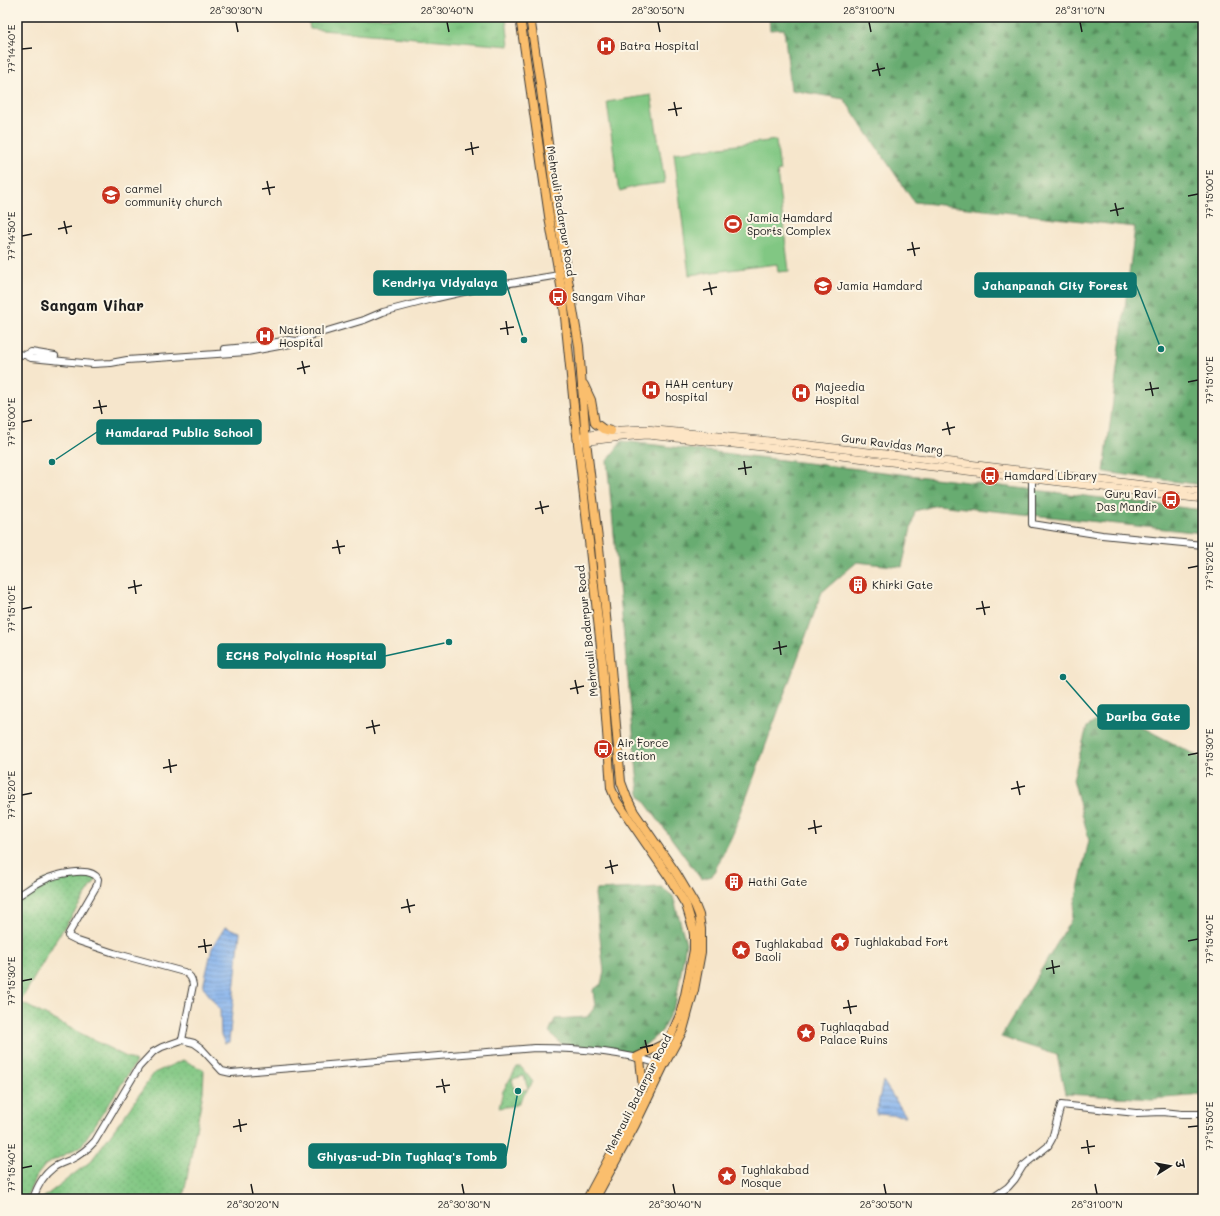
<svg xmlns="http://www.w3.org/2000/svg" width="1220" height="1216" font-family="Mali,'Playpen Sans Deva',sans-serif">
<defs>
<pattern id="grass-dots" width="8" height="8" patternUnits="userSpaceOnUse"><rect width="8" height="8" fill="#81c783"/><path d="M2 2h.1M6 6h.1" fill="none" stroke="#6faa71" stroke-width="1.8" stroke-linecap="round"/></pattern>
<pattern id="forest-firs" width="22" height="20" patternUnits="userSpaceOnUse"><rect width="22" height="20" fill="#68ac71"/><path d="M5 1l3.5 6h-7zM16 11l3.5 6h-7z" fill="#558b5c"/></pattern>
<pattern id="park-tufts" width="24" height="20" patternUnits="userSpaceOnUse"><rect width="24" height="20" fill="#81c783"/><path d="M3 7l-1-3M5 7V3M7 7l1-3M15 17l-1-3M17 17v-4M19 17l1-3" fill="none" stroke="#6faa71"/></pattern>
<pattern id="water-rules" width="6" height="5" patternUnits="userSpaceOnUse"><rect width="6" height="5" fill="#82b1ed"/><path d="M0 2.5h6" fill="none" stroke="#6a8fbf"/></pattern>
</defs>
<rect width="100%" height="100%" fill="#fcf5e5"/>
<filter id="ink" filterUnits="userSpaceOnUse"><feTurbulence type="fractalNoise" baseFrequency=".025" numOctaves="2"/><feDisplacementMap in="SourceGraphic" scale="8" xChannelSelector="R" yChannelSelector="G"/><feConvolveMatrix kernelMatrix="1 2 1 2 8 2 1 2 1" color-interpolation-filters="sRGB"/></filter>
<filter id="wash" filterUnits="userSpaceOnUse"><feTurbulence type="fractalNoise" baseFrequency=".012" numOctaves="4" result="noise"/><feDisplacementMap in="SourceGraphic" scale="16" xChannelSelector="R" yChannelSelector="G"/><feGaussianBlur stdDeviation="0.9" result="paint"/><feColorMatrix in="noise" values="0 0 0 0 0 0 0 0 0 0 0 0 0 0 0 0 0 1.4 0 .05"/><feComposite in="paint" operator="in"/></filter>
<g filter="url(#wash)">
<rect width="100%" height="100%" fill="#f6e6cc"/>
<g fill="url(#grass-dots)" stroke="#4e7250" fill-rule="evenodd">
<path d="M 85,874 L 97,878 L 56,940 L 20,1002 L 136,1062 L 81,1146 L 45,1165 L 35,1178 L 26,1199 L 17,1199 L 17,903 L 44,880 Z"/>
<path d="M 183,1060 L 204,1070 L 203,1092 L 183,1199 L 43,1199 L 44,1197 L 91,1161 L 130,1108 L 154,1073 Z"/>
<path d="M 517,1067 L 521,1067 L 533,1082 L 517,1105 L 499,1108 L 503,1091 ZM 524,1076 L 528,1089 L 515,1092 L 512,1079 Z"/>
</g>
<g fill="url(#forest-firs)" stroke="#426446">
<path d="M 769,17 L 1203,17 L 1203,485 L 1104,472 L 1135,227 L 914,202 L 844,99 L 791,90 L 784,29 L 770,30 Z"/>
<path d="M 622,441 L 1203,510 L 1203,533 L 937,505 L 915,511 L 902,567 L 857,562 L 822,592 L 733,834 L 712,876 L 701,879 L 639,794 L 607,461 Z"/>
<path d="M 1111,711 L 1203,759 L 1203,1095 L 1152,1099 L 1065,1094 L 1057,1055 L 1001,1037 L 1071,920 L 1089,840 L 1073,779 L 1087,727 Z"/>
<path d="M 661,887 L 673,896 L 686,943 L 676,1001 L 662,1031 L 637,1052 L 561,1044 L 549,1032 L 555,1019 L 587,1017 L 595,1007 L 593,990 L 601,984 L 604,972 L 595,894 L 596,890 Z"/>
</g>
<path fill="url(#park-tufts)" stroke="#4e7250" d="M 308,17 L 506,17 L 509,46 L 310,29 Z"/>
<g fill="#81c783" stroke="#4e7250">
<path d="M 651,95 L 665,183 L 637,186 L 620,191 L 618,186 L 607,102 Z"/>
<path d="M 776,140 L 780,171 L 777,172 L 789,271 L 778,272 L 777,264 L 689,275 L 674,153 Z"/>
</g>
<g fill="url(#water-rules)" stroke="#4f6684">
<path d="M 225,927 L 240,932 L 229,1042 L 225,1043 L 221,1035 L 220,1010 L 203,987 L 212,948 Z"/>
<path d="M 883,1081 L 906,1116 L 876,1114 Z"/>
</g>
</g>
<g filter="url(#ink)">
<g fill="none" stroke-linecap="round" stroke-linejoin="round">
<g stroke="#3d3a36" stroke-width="8">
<g id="tertiary">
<path d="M 225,349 L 246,347 L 289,340 L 296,341"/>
<path d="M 17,354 L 25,355 L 31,352 L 55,356"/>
<path d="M 25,355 L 31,358 L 93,364 L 111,363 L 127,360 L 247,352 L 290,344 L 307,337 L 364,320 L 383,312 L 437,298 L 481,288 L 559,275"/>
<path d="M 1032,478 L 1032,524 L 1102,535 L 1203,545"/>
<path d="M 17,896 C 26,892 33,885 42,881 C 53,875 91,865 98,879 L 97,885 L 69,933 L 68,936 L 78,941 L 114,953 L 184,972 C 190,975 192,978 193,985 L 182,1040"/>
<path d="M 33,1199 C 37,1187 42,1176 53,1168 C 58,1164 65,1162 70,1160 C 80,1155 88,1149 95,1141 L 139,1067 L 153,1052 L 162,1047 L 182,1040 L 194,1043 L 201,1048 L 222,1071 L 231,1073 L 535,1048 C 576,1048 620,1051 659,1064"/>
<path d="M 991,1199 L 1008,1187 L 1015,1179 L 1023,1166 L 1048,1146 L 1052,1139 L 1061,1105 L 1136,1113 L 1163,1112 L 1182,1114 L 1203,1114"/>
</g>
</g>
<g stroke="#3d3a36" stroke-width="8">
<g id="secondary">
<path d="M 577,437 L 621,430 L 646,429 L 802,444 L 1203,492"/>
<path d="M 581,442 L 622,437 L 647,435 L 790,450 L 1203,499"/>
</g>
</g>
<g stroke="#3d3a36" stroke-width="10">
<g id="primary">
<path d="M 520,17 L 550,223 L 563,297 L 576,426 L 601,647 L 611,788 L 616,800 L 669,877 L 686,905 L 693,928 L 694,935 L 694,950 L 685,995 L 680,1015 L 668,1042 L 643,1089 L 636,1114 L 631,1123 L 626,1126 L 587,1199"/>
<path d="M 530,17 L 540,83 L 558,219 L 579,346 L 586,441 L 599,547 L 609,646 L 621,782 L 627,798 L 634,812 L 676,873 L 695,905 L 699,915 L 701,929 L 701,952 L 694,990 L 683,1030 L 664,1065 L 635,1125 L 595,1199"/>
<path d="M 584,385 L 591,400 L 595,423 L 603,429 L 611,431"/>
<path d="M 637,1057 L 668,1042"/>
<path d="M 640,1059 L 643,1088"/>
</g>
</g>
<use href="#tertiary" stroke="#fff" stroke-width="6"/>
<use href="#secondary" stroke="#fde5c5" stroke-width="7"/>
<use href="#primary" stroke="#fabe6d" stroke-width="8"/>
</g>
</g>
<path fill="none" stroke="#1c1c1c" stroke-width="1.5" d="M 236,22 L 238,32M 447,22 L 449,32M 658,22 L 660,32M 869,22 L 871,32M 1080,22 L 1082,32M 22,49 L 32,48M 877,63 L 880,76M 872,71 L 885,68M 674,102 L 677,116M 668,110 L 682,108M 471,142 L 473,155M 465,150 L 479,147M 267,181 L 270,195M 262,189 L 275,187M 1188,196 L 1198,194M 1115,203 L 1118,216M 1110,211 L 1124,208M 64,221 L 67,234M 58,229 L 72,226M 22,236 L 32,234M 912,242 L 915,256M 907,250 L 920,248M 709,282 L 712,295M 703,290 L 717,287M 506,321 L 508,335M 500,329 L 514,327M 302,361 L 305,374M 297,369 L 310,366M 1150,382 L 1153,396M 1188,382 L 1198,380M 1145,390 L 1159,388M 99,400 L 102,414M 93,408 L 107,406M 22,422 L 32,420M 947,422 L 950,435M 942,430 L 955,427M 744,461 L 746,475M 738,469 L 752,467M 540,501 L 543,514M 535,509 L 549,506M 337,540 L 340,554M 332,548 L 345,546M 1188,568 L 1198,566M 134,580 L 136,594M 128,588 L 142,585M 982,601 L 985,615M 22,609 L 32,607M 976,609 L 990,607M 779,641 L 781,655M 773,649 L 787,646M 575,680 L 578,694M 570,689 L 584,686M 372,720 L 375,734M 366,728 L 380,725M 1188,755 L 1198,753M 169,759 L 171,773M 163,768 L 177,765M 1017,781 L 1020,795M 1011,789 L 1025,786M 22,795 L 32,793M 814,820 L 816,834M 808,829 L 822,826M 610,860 L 613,874M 605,868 L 618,865M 407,899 L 410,913M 401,908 L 415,905M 204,939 L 206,953M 1188,941 L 1198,939M 198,947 L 212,945M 1052,960 L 1054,974M 1046,969 L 1060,966M 22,981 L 32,979M 848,1000 L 851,1014M 843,1008 L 857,1006M 645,1040 L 648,1053M 640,1048 L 653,1045M 442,1079 L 445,1093M 436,1087 L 450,1085M 239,1119 L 241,1132M 233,1127 L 247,1124M 1188,1127 L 1198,1126M 1087,1140 L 1089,1154M 1081,1148 L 1095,1146M 22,1168 L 32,1166M 251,1184 L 253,1194M 462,1184 L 464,1194M 673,1184 L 675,1194M 884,1184 L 886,1194M 1095,1184 L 1097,1194"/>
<defs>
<g id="hospital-disc" transform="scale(1)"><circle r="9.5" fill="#c8321e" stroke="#fcf5e5"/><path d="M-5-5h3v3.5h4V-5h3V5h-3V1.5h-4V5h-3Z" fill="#fff"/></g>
<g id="school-disc" transform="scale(1)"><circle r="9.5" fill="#c8321e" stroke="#fcf5e5"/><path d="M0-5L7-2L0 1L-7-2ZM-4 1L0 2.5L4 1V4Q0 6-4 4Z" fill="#fff"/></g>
<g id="stadium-disc" transform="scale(1)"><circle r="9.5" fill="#c8321e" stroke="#fcf5e5"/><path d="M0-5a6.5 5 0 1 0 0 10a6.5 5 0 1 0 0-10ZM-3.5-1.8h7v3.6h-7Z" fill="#fff"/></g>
<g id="university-disc" transform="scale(1)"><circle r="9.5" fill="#c8321e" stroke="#fcf5e5"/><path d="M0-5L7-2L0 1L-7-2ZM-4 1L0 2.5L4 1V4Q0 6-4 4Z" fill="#fff"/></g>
<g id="bus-disc" transform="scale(1)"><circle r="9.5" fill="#c8321e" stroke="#fcf5e5"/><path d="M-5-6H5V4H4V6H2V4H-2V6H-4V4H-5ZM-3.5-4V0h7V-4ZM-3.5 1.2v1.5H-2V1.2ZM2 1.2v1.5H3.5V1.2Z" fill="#fff"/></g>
<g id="building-disc" transform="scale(1)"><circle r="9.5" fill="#c8321e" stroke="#fcf5e5"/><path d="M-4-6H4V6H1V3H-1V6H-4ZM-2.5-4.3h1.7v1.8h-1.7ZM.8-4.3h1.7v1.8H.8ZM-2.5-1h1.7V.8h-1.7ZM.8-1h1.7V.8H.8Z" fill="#fff"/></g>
<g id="sight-disc" transform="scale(1)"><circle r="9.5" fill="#c8321e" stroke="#fcf5e5"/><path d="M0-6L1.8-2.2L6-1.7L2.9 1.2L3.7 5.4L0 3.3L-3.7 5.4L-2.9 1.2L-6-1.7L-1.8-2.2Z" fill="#fff"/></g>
</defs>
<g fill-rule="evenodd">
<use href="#hospital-disc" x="606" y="46"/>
<use href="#school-disc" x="111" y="195"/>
<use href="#stadium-disc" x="733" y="224"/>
<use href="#university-disc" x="823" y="286"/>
<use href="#bus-disc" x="558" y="297"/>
<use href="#hospital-disc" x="265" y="336"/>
<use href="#hospital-disc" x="651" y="390"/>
<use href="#hospital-disc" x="801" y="393"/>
<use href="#bus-disc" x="990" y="476"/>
<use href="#bus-disc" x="1171" y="500"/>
<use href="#building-disc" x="858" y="585"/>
<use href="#bus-disc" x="603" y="749"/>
<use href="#building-disc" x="734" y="882"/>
<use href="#sight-disc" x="840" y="942"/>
<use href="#sight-disc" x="741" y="950"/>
<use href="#sight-disc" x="806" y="1033"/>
<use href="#sight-disc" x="727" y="1176"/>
</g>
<g text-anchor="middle" stroke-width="4" stroke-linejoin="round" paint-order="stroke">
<g font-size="11" fill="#1c1c1c" stroke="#fcf5e5" text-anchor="start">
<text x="620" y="50">Batra Hospital</text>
<text x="125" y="193">carmel<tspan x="125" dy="13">community church</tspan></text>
<text x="747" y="222">Jamia Hamdard<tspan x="747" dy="13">Sports Complex</tspan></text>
<text x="837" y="290">Jamia Hamdard</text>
<text x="572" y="301">Sangam Vihar</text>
<text x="279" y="334">National<tspan x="279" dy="13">Hospital</tspan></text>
<text x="665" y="388">HAH century<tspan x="665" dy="13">hospital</tspan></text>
<text x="815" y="391">Majeedia<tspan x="815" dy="13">Hospital</tspan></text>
<text x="1004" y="480">Hamdard Library</text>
<text x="1157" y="498" text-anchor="end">Guru Ravi<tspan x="1157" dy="13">Das Mandir</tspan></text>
<text x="872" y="589">Khirki Gate</text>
<text x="617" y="747">Air Force<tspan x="617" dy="13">Station</tspan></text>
<text x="748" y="886">Hathi Gate</text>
<text x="854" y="946">Tughlakabad Fort</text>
<text x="755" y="948">Tughlakabad<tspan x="755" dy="13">Baoli</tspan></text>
<text x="820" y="1031">Tughlaqabad<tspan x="820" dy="13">Palace Ruins</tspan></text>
<text x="741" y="1174">Tughlakabad<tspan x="741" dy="13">Mosque</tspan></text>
</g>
<g font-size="11" fill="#1c1c1c" stroke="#fcf5e5">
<text transform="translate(561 211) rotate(81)" y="4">Mehrauli Badarpur Road</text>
<text transform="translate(892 444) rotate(7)" y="4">Guru Ravidas Marg</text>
<text transform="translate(587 631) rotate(-96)" y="4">Mehrauli Badarpur Road</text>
<text transform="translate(638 1094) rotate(-63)" y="4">Mehrauli Badarpur Road</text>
</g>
<g font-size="15" font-weight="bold" fill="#1c1c1c" stroke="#fcf5e5">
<text x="92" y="311">Sangam Vihar</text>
</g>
</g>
<path fill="none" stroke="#0f766e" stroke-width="1.5" d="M524 340L506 283M1161 349L1136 285M52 462L97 432M449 642L385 656M1063 677L1098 717M518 1091L506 1156"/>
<g fill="#0f766e" stroke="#fcf5e5" stroke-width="1.5">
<circle cx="524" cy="340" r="4"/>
<circle cx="1161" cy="349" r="4"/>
<circle cx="52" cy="462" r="4"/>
<circle cx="449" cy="642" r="4"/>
<circle cx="1063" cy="677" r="4"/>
<circle cx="518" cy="1091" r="4"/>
</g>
<g fill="#0f766e" stroke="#0f766e" stroke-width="1.5">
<rect x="374" y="271" width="132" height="24" rx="4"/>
<rect x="975" y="273" width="161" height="24" rx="4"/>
<rect x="97" y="420" width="164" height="24" rx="4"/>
<rect x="218" y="644" width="167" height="24" rx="4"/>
<rect x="1098" y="705" width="91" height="24" rx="4"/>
<rect x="309" y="1144" width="197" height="24" rx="4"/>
</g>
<g font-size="12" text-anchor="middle" font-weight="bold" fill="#fff">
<text x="440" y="287">Kendriya Vidyalaya</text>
<text x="1055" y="290">Jahanpanah City Forest</text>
<text x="179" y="437">Hamdarad Public School</text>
<text x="301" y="660">ECHS Polyclinic Hospital</text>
<text x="1143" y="721">Dariba Gate</text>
<text x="407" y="1161">Ghiyas-ud-Din Tughlaq's Tomb</text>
</g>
<rect width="1220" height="1216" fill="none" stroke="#fcf5e5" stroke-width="44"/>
<g transform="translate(1170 1166) rotate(79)" stroke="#fcf5e5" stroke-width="3" paint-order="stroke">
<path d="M0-3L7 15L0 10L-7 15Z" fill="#1c1c1c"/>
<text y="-6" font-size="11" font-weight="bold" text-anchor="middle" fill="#1c1c1c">उ</text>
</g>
<rect x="22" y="22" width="1176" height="1172" fill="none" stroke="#1c1c1c" stroke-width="1.5"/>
<g font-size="10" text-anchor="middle" fill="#1c1c1c">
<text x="236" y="14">28°30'30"N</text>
<text x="447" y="14">28°30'40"N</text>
<text x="658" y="14">28°30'50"N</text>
<text x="869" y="14">28°31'00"N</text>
<text x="1080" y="14">28°31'10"N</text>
<text transform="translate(11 49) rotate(-90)" y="4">77°14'40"E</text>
<text transform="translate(1209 194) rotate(-90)" y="4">77°15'00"E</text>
<text transform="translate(11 236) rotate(-90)" y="4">77°14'50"E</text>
<text transform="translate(1209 380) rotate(-90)" y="4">77°15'10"E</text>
<text transform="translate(11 422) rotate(-90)" y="4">77°15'00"E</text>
<text transform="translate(1209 566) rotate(-90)" y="4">77°15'20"E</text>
<text transform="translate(11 609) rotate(-90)" y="4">77°15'10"E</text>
<text transform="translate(1209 753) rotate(-90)" y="4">77°15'30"E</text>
<text transform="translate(11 795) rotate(-90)" y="4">77°15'20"E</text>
<text transform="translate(1209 939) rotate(-90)" y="4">77°15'40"E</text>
<text transform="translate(11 981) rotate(-90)" y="4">77°15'30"E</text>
<text transform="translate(1209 1126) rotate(-90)" y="4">77°15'50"E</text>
<text transform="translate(11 1168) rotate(-90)" y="4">77°15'40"E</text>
<text x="253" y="1208">28°30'20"N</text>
<text x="464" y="1208">28°30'30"N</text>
<text x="675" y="1208">28°30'40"N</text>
<text x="886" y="1208">28°30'50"N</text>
<text x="1097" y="1208">28°31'00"N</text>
</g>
</svg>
